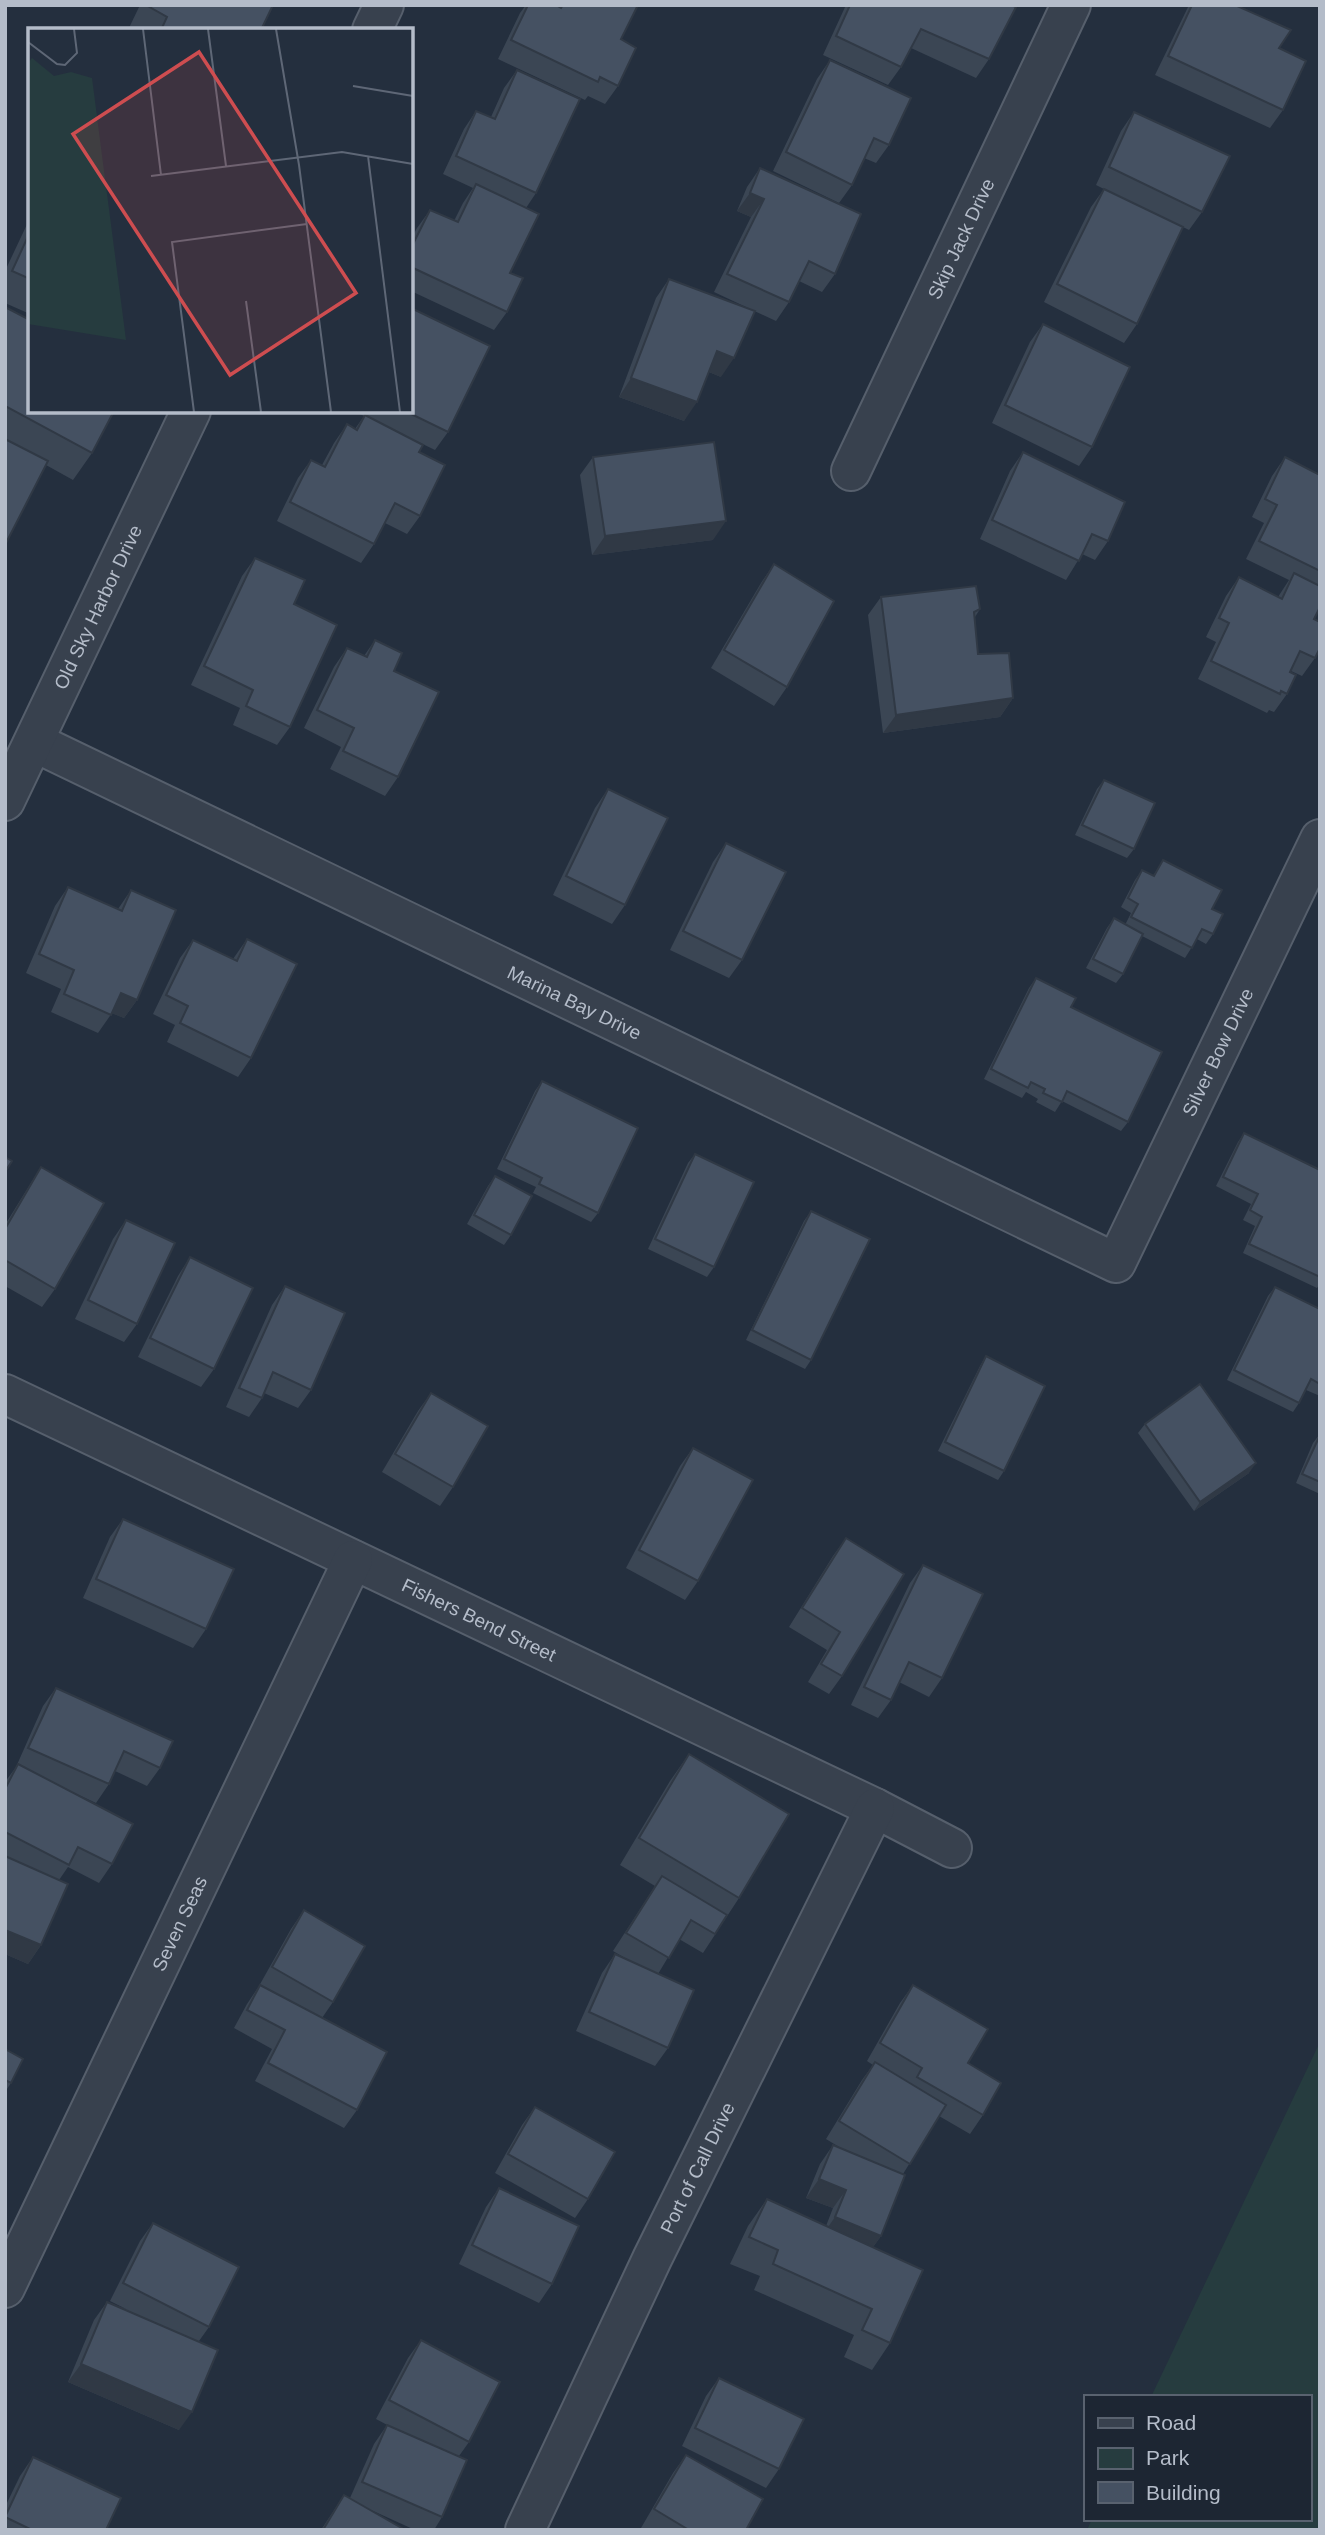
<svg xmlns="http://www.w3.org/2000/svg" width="1325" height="2535" font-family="Helvetica,sans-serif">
<rect width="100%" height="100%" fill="#242f3e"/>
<path fill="#263c3f" d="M 1320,2042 L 1320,2530 L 1087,2530 L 1092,2519 L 1309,2519 L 1309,2397 L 1151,2397 Z"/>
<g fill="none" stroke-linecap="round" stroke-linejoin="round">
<g stroke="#565f6c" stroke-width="42">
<g id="minor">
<path d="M 372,30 L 384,5"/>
<path id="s1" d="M 851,471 L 1071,5"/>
<path id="s2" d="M 34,742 L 1116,1263 L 1320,839"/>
<path id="s3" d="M 5,801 L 191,411"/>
<path id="s4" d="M 5,1394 L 875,1808 L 952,1848"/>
<path id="s5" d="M 5,2288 L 353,1560"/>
<path id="s6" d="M 525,2530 L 652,2259 L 875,1808"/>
</g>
</g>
<use href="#minor" stroke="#38414e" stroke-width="38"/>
</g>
<g fill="#3b4654">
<path d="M 140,5 L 273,5 L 261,30 L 128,30 Z"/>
<path d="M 526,5 L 556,5 L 558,6 L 558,5 L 638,5 L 621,39 L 618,86 L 605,104 L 588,96 L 585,100 L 498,59 L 520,13 Z"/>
<path d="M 846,5 L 1011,5 L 989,59 L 976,78 L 911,48 L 901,67 L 888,85 L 823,55 Z"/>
<path d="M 1189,5 L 1235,5 L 1279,48 L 1283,110 L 1270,128 L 1155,75 Z"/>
<path d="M 830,60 L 889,145 L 876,163 L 864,158 L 852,185 L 839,203 L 773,171 L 817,79 Z"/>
<path d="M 517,70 L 536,193 L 526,208 L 510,273 L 507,312 L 494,330 L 411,291 L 411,239 L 417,228 L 430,210 L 454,221 L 463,203 L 473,188 L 443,174 L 464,129 L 476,111 L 491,117 L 504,88 Z"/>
<path d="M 1134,112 L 1202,212 L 1189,230 L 1183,227 L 1137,324 L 1124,343 L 1044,302 L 1091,207 L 1104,189 L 1096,185 L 1121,131 Z"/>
<path d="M 760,168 L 835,274 L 822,292 L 799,281 L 789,302 L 776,321 L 714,292 L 751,217 L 737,211 L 747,187 Z"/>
<path d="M 30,218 L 30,314 L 5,303 L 5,271 Z"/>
<path d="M 669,279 L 721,377 L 709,372 L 684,421 L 619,397 L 656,298 Z"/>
<path d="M 5,307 L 30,411 L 92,453 L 73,480 L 46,465 L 5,545 Z"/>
<path d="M 1043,324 L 1092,447 L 1079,466 L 992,423 L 1030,342 Z"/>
<path d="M 354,411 L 411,411 L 448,432 L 435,450 L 404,435 L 419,452 L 420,516 L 407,534 L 385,523 L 374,544 L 361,563 L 277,521 L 298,478 L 311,460 L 322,465 L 334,443 L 347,424 L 355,429 L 364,416 Z"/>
<path d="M 1023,452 L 1108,541 L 1095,560 L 1082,554 L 1066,580 L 980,539 L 1010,471 Z"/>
<path d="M 593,457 L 713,540 L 592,555 L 580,475 Z"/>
<path d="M 1285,457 L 1320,475 L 1320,607 L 1314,619 L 1315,658 L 1302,676 L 1291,671 L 1287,694 L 1274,712 L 1269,710 L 1267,713 L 1198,679 L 1216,642 L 1206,637 L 1226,596 L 1239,577 L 1278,597 L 1289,580 L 1246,559 L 1264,523 L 1252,517 L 1272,476 Z"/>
<path d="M 255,558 L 294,604 L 290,727 L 277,745 L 233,725 L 240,708 L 191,685 L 242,576 Z"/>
<path d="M 774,564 L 787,687 L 774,706 L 711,668 L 761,583 Z"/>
<path d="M 881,597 L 980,609 L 975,617 L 978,654 L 1013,698 L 1000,717 L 883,733 L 868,615 Z"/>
<path d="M 375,640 L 394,671 L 398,777 L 385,796 L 330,769 L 341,747 L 304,728 L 334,667 L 347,648 L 364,656 Z"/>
<path d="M 1104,780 L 1134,849 L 1127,858 L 1075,835 L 1097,789 Z"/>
<path d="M 608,789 L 625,905 L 612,924 L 553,895 L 595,808 Z"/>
<path d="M 726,843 L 742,960 L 729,978 L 670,950 L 713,862 Z"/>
<path d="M 1163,860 L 1212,909 L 1213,934 L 1206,944 L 1197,939 L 1185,958 L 1142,936 L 1123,974 L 1116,983 L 1086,968 L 1107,928 L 1114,918 L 1125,925 L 1131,913 L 1121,907 L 1135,880 L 1142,870 L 1153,876 Z"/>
<path d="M 68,887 L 118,909 L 131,890 L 137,1000 L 124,1018 L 112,1013 L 98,1033 L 51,1012 L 61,989 L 26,973 L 55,906 Z"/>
<path d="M 247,939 L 251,1058 L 238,1077 L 167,1042 L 175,1025 L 153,1014 L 180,958 L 193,940 L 233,959 Z"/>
<path d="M 1036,978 L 1071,1007 L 1128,1122 L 1121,1131 L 1062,1101 L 1055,1112 L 1036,1102 L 1038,1099 L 1026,1092 L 1022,1098 L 984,1079 L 1029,988 Z"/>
<path d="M 542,1081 L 598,1213 L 591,1222 L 533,1193 L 536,1187 L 497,1169 L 535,1091 Z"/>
<path d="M 1244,1133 L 1320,1170 L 1320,1284 L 1317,1288 L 1243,1253 L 1255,1226 L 1243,1220 L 1251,1204 L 1216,1186 L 1238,1142 Z"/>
<path d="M 695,1154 L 714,1267 L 707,1277 L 648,1249 L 688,1163 Z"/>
<path d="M 41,1167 L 55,1289 L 42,1307 L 5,1286 L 5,1225 L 29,1186 Z"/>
<path d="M 495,1176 L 511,1235 L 504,1245 L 467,1224 L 488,1186 Z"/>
<path d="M 811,1211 L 811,1360 L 805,1369 L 746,1340 L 804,1221 Z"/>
<path d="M 126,1220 L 137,1324 L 124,1342 L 75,1319 L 113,1239 Z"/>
<path d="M 190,1257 L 214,1369 L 201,1387 L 138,1357 L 178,1276 Z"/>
<path d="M 285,1286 L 311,1390 L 298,1408 L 264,1393 L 262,1398 L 249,1417 L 226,1407 L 272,1305 Z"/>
<path d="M 1275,1287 L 1320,1309 L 1320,1396 L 1306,1390 L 1299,1403 L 1293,1412 L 1227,1380 L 1268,1296 Z"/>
<path d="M 986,1356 L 1004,1471 L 998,1480 L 938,1451 L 980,1366 Z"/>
<path d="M 431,1393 L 453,1487 L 440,1506 L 382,1472 L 418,1411 Z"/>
<path d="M 1145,1424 L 1249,1473 L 1194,1511 L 1138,1433 Z"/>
<path d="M 1320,1434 L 1320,1494 L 1296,1483 L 1313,1443 Z"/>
<path d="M 693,1448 L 698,1581 L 685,1600 L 626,1568 L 680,1466 Z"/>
<path d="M 123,1519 L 206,1629 L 193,1648 L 83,1598 L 110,1537 Z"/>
<path d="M 846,1538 L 842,1676 L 829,1694 L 808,1682 L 827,1650 L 789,1627 L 833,1556 Z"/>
<path d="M 923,1565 L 942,1678 L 929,1697 L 899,1682 L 891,1700 L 878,1718 L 851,1705 L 910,1583 Z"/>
<path d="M 56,1688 L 160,1768 L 147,1786 L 115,1771 L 109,1784 L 96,1803 L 70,1791 L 112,1864 L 99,1883 L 68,1867 L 59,1880 L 41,1945 L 28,1964 L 5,1954 L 5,1782 L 16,1767 L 43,1706 Z"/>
<path d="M 689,1754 L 739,1898 L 703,1953 L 679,1939 L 658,1974 L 668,2048 L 655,2066 L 576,2031 L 602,1973 L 615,1954 L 630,1961 L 613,1951 L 655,1886 L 620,1865 L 670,1781 Z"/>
<path d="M 304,1910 L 333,2002 L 322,2018 L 357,2110 L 344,2128 L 255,2081 L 272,2049 L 234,2028 L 247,2004 L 259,1986 L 291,1929 Z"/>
<path d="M 913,1985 L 968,2063 L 983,2115 L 970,2134 L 939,2116 L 903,2174 L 881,2236 L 873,2247 L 890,2343 L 872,2370 L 844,2357 L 854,2335 L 754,2290 L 760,2276 L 730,2264 L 748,2226 L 767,2199 L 826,2226 L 833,2208 L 806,2198 L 820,2164 L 833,2145 L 844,2150 L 826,2139 L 862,2080 L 873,2065 L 867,2061 L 900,2003 Z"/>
<path d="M 5,2049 L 11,2083 L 5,2092 Z"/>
<path d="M 535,2107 L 588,2199 L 575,2218 L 495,2173 L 522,2125 Z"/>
<path d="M 499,2188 L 552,2284 L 539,2303 L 459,2264 L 486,2207 Z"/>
<path d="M 153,2223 L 209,2327 L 199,2341 L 179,2430 L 68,2382 L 94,2320 L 107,2302 L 126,2309 L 110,2301 L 140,2241 Z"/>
<path d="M 421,2340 L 469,2442 L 459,2456 L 442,2517 L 434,2530 L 415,2530 L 371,2510 L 405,2530 L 321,2530 L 344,2495 L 350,2498 L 374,2444 L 387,2425 L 393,2428 L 376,2419 L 408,2358 Z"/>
<path d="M 719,2378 L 779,2469 L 766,2488 L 682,2446 L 706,2396 Z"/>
<path d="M 686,2455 L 746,2530 L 644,2530 L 641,2528 L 673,2473 Z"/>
<path d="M 33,2457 L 106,2530 L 5,2530 L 5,2507 L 20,2476 Z"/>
</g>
<g fill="#303945">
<path d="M 750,193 L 764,199 L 751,217 L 737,211 Z"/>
<path d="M 717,351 L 734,358 L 721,377 L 704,370 Z"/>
<path d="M 631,378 L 697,402 L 684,421 L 619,397 Z"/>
<path d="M 726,521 L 713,540 L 592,555 L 605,536 Z"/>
<path d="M 1013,698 L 1000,717 L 883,733 L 896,715 Z"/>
<path d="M 121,993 L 137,1000 L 124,1018 L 108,1012 Z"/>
<path d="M 1256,1463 L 1249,1473 L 1194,1511 L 1200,1502 Z"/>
<path d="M 5,1930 L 41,1945 L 28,1964 L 5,1954 Z"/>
<path d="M 819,2179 L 846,2190 L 833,2208 L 806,2198 Z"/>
<path d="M 835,2217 L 881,2236 L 868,2254 L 822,2236 Z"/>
<path d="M 81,2364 L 192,2412 L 179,2430 L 68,2382 Z"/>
</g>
<g fill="#455162" stroke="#303945" stroke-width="2">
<path d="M 146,5 L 273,5 L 261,30 L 161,30 L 167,17 Z"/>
<path d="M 528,5 L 556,5 L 561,8 L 563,5 L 638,5 L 621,39 L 636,48 L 618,86 L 600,77 L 598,82 L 511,40 Z"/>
<path d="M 850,5 L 1011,5 L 1016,7 L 989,59 L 921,29 L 901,67 L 836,36 Z"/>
<path d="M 1192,5 L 1235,5 L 1291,30 L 1279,48 L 1306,61 L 1283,110 L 1168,56 Z"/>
<path d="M 830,60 L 911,98 L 889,145 L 874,138 L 852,185 L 786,152 Z"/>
<path d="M 517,70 L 580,99 L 536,193 L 456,156 L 476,111 L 495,119 Z"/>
<path d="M 1134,112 L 1230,156 L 1202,212 L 1109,167 Z"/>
<path d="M 760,168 L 861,214 L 835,274 L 809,261 L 789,302 L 727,274 L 764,199 L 750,193 Z"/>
<path d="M 476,184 L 539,214 L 510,273 L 523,278 L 507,312 L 411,267 L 411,248 L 430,210 L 458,222 Z"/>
<path d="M 1104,189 L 1183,227 L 1137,324 L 1057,284 Z"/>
<path d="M 30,232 L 30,279 L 12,271 Z"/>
<path d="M 669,279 L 755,311 L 734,358 L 717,351 L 697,402 L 631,378 Z"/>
<path d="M 5,307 L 30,320 L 30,411 L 114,411 L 92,453 L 5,406 Z"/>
<path d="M 411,308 L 490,346 L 448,432 L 405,411 L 411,411 Z"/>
<path d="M 1043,324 L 1130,367 L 1092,447 L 1005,405 Z"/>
<path d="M 365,415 L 423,445 L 419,452 L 445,465 L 420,516 L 395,503 L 374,544 L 290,502 L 311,460 L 325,467 L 347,424 L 357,430 Z"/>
<path d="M 5,439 L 48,461 L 5,545 Z"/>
<path d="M 714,442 L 726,521 L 605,536 L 593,457 Z"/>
<path d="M 1023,452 L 1125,502 L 1108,541 L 1092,534 L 1079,561 L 992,520 Z"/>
<path d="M 1285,457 L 1320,475 L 1320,571 L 1259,541 L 1277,505 L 1265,499 Z"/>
<path d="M 255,558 L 305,580 L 294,604 L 337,625 L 290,727 L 246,706 L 253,690 L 204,666 Z"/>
<path d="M 774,564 L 834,601 L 787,687 L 724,650 Z"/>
<path d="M 1294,573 L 1320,586 L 1320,607 L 1314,619 L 1320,622 L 1320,648 L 1315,658 L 1300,651 L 1290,672 L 1296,675 L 1287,694 L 1281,691 L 1280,694 L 1211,661 L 1229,623 L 1219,618 L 1239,577 L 1282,599 Z"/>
<path d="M 976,586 L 980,609 L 974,612 L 978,654 L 1009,653 L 1013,698 L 896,715 L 881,597 Z"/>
<path d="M 375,640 L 402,653 L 394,671 L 439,692 L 398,777 L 343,751 L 354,728 L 317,710 L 347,648 L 367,657 Z"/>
<path d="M 1104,780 L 1155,803 L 1134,849 L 1082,825 Z"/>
<path d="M 608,789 L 668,818 L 625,905 L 566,876 Z"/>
<path d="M 726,843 L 786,872 L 742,960 L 683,931 Z"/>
<path d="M 1163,860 L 1222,890 L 1212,909 L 1223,914 L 1213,934 L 1202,929 L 1192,948 L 1131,917 L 1138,904 L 1128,898 L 1142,870 L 1154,876 Z"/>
<path d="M 68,887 L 122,911 L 131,890 L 176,910 L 137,1000 L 121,993 L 111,1015 L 64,994 L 74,970 L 39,954 Z"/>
<path d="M 1114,918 L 1143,934 L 1123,974 L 1093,959 Z"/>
<path d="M 247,939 L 297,964 L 251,1058 L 180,1023 L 188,1006 L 166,995 L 193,940 L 237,961 Z"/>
<path d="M 1036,978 L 1076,998 L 1071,1007 L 1162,1052 L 1128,1122 L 1067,1091 L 1062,1102 L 1043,1093 L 1045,1089 L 1031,1082 L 1028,1088 L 991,1069 Z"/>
<path d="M 542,1081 L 638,1128 L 598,1213 L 539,1184 L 542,1178 L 504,1159 Z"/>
<path d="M 1244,1133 L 1320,1170 L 1320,1277 L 1249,1244 L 1262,1217 L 1250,1210 L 1258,1194 L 1223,1177 Z"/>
<path d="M 695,1154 L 754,1182 L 714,1267 L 655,1239 Z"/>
<path d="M 5,1157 L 12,1161 L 5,1172 Z"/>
<path d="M 41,1167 L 104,1203 L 55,1289 L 5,1260 L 5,1229 Z"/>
<path d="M 495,1176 L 532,1196 L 511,1235 L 474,1215 Z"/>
<path d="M 811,1211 L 870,1239 L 811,1360 L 752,1330 Z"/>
<path d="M 126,1220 L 175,1243 L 137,1324 L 88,1300 Z"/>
<path d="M 190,1257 L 253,1288 L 214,1369 L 150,1338 Z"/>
<path d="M 285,1286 L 345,1313 L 311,1390 L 273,1372 L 262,1398 L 239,1388 Z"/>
<path d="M 1275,1287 L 1320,1309 L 1320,1384 L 1311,1379 L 1299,1403 L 1234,1370 Z"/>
<path d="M 986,1356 L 1045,1386 L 1004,1471 L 945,1442 Z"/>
<path d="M 1200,1384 L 1256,1463 L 1200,1502 L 1145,1424 Z"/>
<path d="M 431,1393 L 488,1426 L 453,1487 L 395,1454 Z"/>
<path d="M 1320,1435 L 1320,1482 L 1302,1474 Z"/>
<path d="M 693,1448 L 753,1480 L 698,1581 L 639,1550 Z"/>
<path d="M 123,1519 L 234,1569 L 206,1629 L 96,1579 Z"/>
<path d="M 846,1538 L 904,1574 L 842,1676 L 821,1664 L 840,1632 L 802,1608 Z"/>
<path d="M 923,1565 L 983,1594 L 942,1678 L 909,1662 L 891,1700 L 864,1687 Z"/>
<path d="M 56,1688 L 173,1741 L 160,1768 L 124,1751 L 109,1784 L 28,1748 Z"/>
<path d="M 689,1754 L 789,1814 L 739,1898 L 639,1838 Z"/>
<path d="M 18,1764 L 133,1824 L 112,1864 L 78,1847 L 69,1865 L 5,1832 L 5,1789 Z"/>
<path d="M 5,1856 L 68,1884 L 41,1945 L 5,1930 Z"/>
<path d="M 662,1876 L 727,1915 L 715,1934 L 691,1920 L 669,1958 L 626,1933 Z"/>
<path d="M 304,1910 L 365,1946 L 333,2002 L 272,1967 Z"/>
<path d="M 615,1954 L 694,1990 L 668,2048 L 589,2012 Z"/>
<path d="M 260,1985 L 387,2052 L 357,2110 L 268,2063 L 285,2030 L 247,2010 Z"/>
<path d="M 913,1985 L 988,2029 L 968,2063 L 1001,2083 L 983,2115 L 917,2077 L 922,2068 L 880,2043 Z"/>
<path d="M 5,2049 L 23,2059 L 11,2083 L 5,2080 Z"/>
<path d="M 875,2062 L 946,2105 L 910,2164 L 839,2121 Z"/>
<path d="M 535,2107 L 615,2152 L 588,2199 L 508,2154 Z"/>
<path d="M 833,2145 L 905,2175 L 881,2236 L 835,2217 L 846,2190 L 819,2179 Z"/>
<path d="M 499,2188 L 579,2226 L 552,2284 L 472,2245 Z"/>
<path d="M 767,2199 L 923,2270 L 890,2343 L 862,2330 L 872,2309 L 773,2264 L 778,2250 L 749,2237 Z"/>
<path d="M 153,2223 L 239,2267 L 209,2327 L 123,2283 Z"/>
<path d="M 107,2302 L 218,2350 L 192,2412 L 81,2364 Z"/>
<path d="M 421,2340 L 500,2382 L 469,2442 L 389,2400 Z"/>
<path d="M 719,2378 L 804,2419 L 779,2469 L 695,2428 Z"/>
<path d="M 387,2425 L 467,2460 L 442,2517 L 362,2482 Z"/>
<path d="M 686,2455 L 763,2499 L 746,2530 L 689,2530 L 654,2509 Z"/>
<path d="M 33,2457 L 121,2498 L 106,2530 L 32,2530 L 5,2517 Z"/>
<path d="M 344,2495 L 405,2530 L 323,2530 Z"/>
</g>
<g text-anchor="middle" stroke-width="5" stroke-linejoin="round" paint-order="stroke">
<g font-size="19" fill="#b4bcc9" stroke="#1d2633">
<text dy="7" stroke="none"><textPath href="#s1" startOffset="257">Skip Jack Drive</textPath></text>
<text dy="7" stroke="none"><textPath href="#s3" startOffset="215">Old Sky Harbor Drive</textPath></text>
<text dy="7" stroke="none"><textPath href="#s2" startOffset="600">Marina Bay Drive</textPath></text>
<text dy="7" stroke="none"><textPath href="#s2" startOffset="1435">Silver Bow Drive</textPath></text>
<text dy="7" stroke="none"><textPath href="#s4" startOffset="525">Fishers Bend Street</textPath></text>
<text dy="7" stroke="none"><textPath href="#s5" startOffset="404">Seven Seas</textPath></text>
<text dy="7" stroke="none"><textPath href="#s6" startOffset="401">Port of Call Drive</textPath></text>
</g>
</g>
<g transform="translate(28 28)">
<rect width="385" height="385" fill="#242f3e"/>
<path d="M 4,30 L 26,48 L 43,44 L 64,50 L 98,312 L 0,296 L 0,35 Z" fill="#263c3f"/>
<path fill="none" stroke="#5e6776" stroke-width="2" d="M 115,1 L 133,147M 180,1 L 198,138M 248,1 L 271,137 L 303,384M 0,14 L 29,36 L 37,37 L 49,25 L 46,1M 325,58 L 385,68M 340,128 L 372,384M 123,148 L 314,124 L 385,136M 218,273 L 233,384M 166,384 L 144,214 L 279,196"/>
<path fill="#ce4d50" fill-opacity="0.15" stroke="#ce4d50" stroke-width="3.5" d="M 171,24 L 328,265 L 202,347 L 45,106 Z"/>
<rect width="385" height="385" fill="none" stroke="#b4bcc9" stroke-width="3.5"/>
</g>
<rect width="1325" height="2535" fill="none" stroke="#b4bcc9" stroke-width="14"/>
<rect x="1084" y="2395" width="228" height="126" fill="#1d2633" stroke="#59626f" stroke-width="2"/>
<rect x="1098" y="2418" width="35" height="10" fill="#38414e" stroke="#59626f" stroke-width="2"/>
<text x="1146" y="2430" font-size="21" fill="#b4bcc9">Road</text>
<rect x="1098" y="2448" width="35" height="21" fill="#263c3f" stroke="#59626f" stroke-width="2"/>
<text x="1146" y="2465" font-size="21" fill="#b4bcc9">Park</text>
<rect x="1098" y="2482" width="35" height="21" fill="#455162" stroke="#59626f" stroke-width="2"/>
<text x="1146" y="2500" font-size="21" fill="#b4bcc9">Building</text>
</svg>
